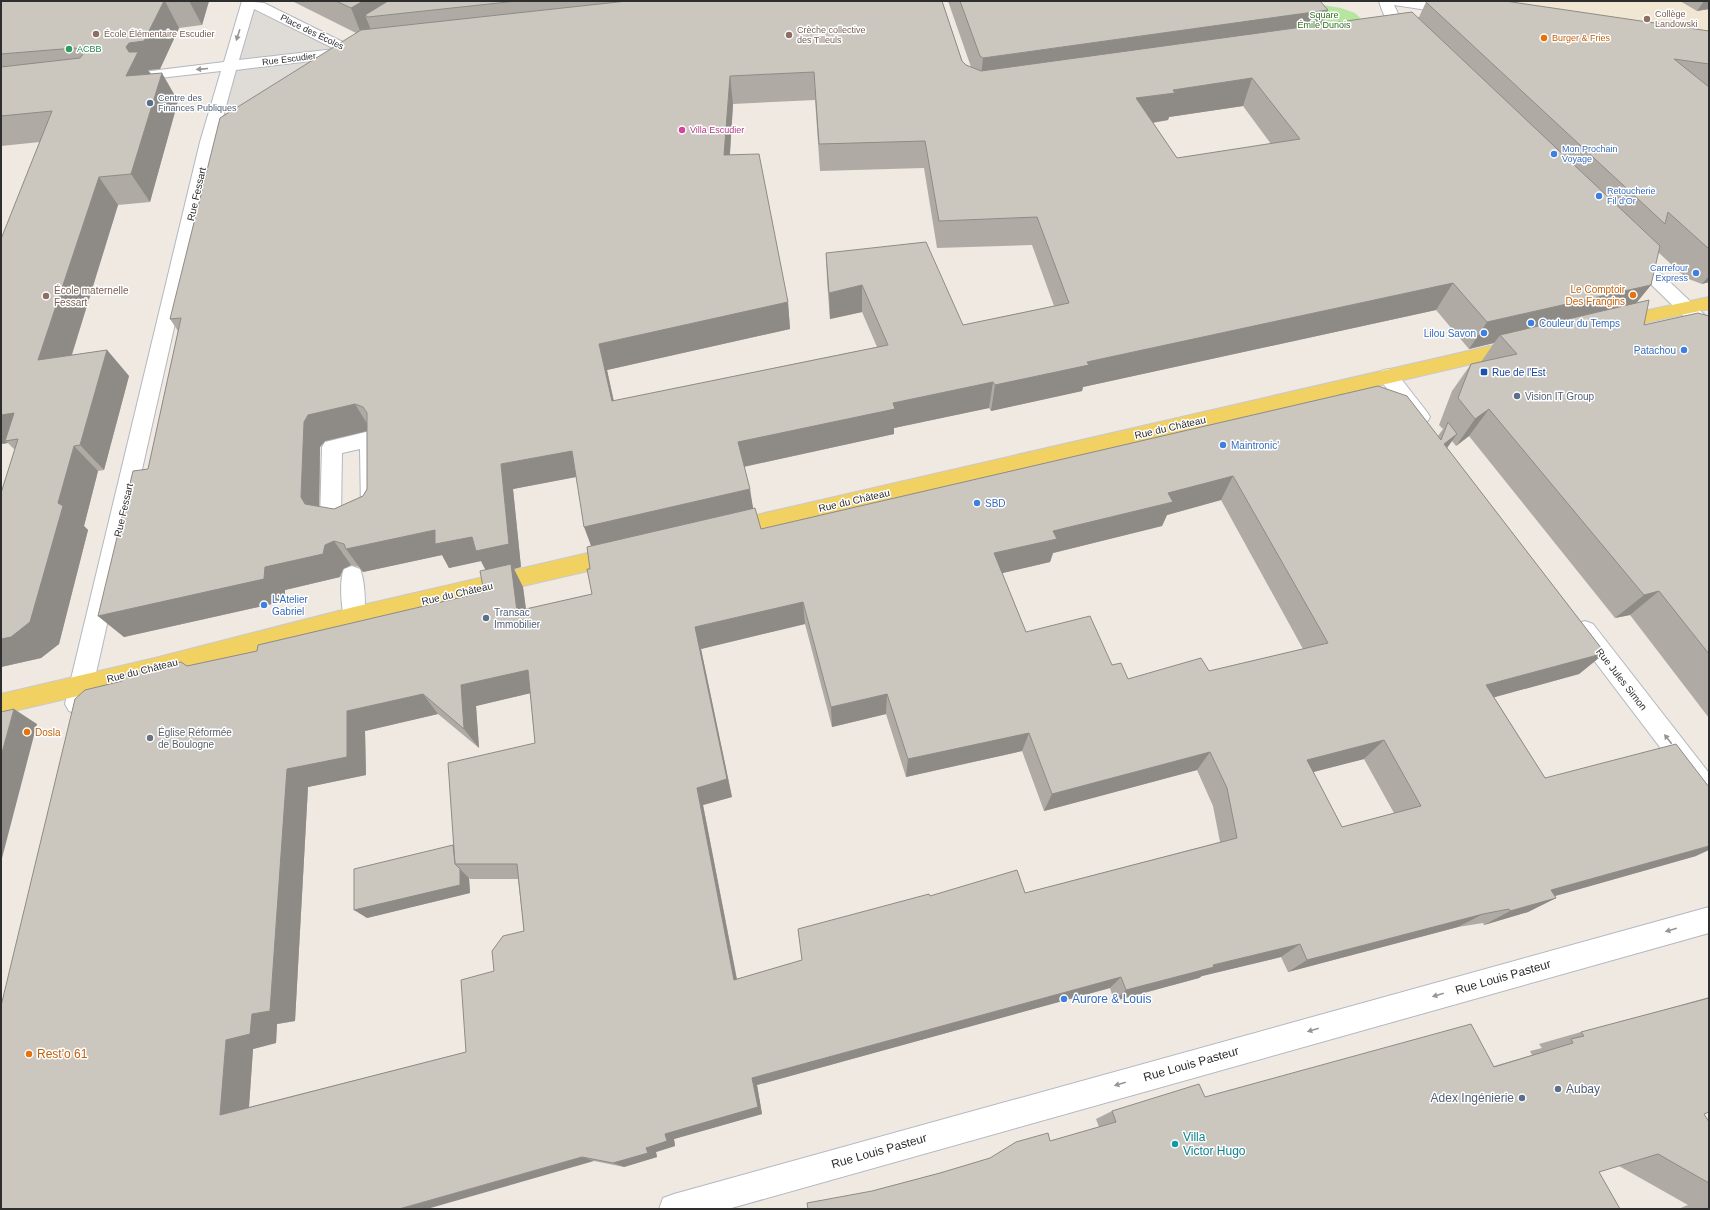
<svg xmlns="http://www.w3.org/2000/svg" width="1710" height="1210" font-family="Helvetica,sans-serif">
<rect width="100%" height="100%" fill="#efe9e1"/>
<path fill="#f0e6d1" d="M 1463,1 L 1709,1 L 1709,37 Z"/>
<path fill="#b6e59e" d="M 1298,1 L 1341,8 L 1355,13 L 1371,28 L 1316,36 Z"/>
<path fill="#dfdcd8" d="M 248,3 L 352,52 L 208,142 Z"/>
<g fill="none" stroke-linecap="round" stroke-linejoin="round">
<g stroke="#b4b7c1" stroke-width="2">
<g id="minor">
<path d="M 242,1 L 264,3 L 357,49 L 359,52 L 357,55 L 352,56 L 236,70 L 216,142 L 89,704 L 85,711 L 77,714 L 69,711 L 65,704 L 200,142 L 221,71 L 151,79 L 146,78 L 144,75 L 146,72 L 151,71 L 224,62 ZM 254,9 L 335,49 L 239,60 Z"/>
<path d="M 1379,1 L 1423,1 L 1454,6 L 1459,7 L 1461,10 L 1459,13 L 1454,14 L 1394,5 L 1401,20 L 1416,38 L 1414,41 C 1396,46 1383,15 1379,1 Z"/>
<path d="M 1631,249 L 1637,251 L 1709,319 L 1709,336 L 1703,335 L 1625,259 L 1622,255 L 1625,251 Z"/>
<path d="M 1388,369 L 1395,371 L 1427,412 L 1430,417 L 1427,422 L 1420,424 L 1413,422 L 1381,381 L 1379,376 L 1381,371 Z"/>
<path d="M 370,431 L 377,434 L 380,439 L 381,513 L 378,519 L 351,532 L 323,527 L 320,521 L 322,447 L 325,442 ZM 360,449 L 361,509 L 349,515 L 341,514 L 342,453 Z"/>
<path d="M 352,566 L 360,569 C 365,580 367,612 362,623 L 354,625 L 346,623 C 341,611 339,580 344,569 Z"/>
<path d="M 1585,621 L 1593,624 L 1709,773 L 1709,804 L 1700,800 L 1577,638 L 1574,631 L 1577,624 Z"/>
<path d="M 1709,907 L 1709,933 L 728,1209 L 659,1209 L 663,1198 L 674,1194 Z"/>
</g>
</g>
<g stroke="#c9c9c9" stroke-width="2">
<g id="major">
<path d="M 1709,297 L 1709,309 L 1616,329 L 1610,328 L 1607,323 L 1610,318 L 1616,317 Z"/>
<path d="M 1516,340 L 1523,342 L 1525,347 L 1523,352 L 730,537 L 723,535 L 720,529 L 723,523 L 730,521 Z"/>
<path d="M 618,546 L 626,549 L 629,555 L 626,561 L 618,564 L 354,625 L 155,678 L 1,714 L 1,694 L 155,658 L 354,607 Z"/>
</g>
</g>
<use href="#minor" fill="#fff" fill-rule="evenodd"/>
<use href="#major" fill="#f2d163" fill-rule="evenodd"/>
</g>
<g fill="#afaba4" fill-rule="evenodd">
<path d="M 1,1 L 209,1 L 202,25 L 179,28 L 160,69 L 148,70 L 151,74 L 178,101 L 150,202 L 118,205 L 72,355 L 107,350 L 129,376 L 104,470 L 98,471 L 84,526 L 88,530 L 59,644 L 41,658 L 1,667 L 1,493 L 15,450 L 8,443 L 1,444 L 40,142 L 1,146 Z"/>
<path d="M 292,1 L 942,1 L 962,61 L 966,65 L 971,67 L 948,1 L 1320,1 L 1323,24 L 1419,17 L 1426,2 L 1709,31 L 1709,282 L 1702,284 L 1686,278 L 1658,252 L 1651,285 L 1636,303 L 1644,325 L 1709,316 L 1709,718 L 1630,615 L 1615,618 L 1469,436 L 1456,446 L 1452,441 L 1447,448 L 1605,653 L 1579,674 L 1494,697 L 1545,778 L 1696,856 L 1555,896 L 1556,898 L 1528,912 L 1484,925 L 1483,923 L 1458,927 L 1288,972 L 1281,957 L 1202,976 L 1199,978 L 1114,1001 L 1110,988 L 757,1085 L 762,1114 L 674,1139 L 675,1146 L 656,1152 L 657,1157 L 624,1167 L 594,1161 L 1,1209 L 187,666 L 257,651 L 484,592 L 486,570 L 481,561 L 449,568 L 442,555 L 363,572 L 359,567 L 351,565 L 343,569 L 340,577 L 285,590 L 285,601 L 124,637 L 98,616 L 148,469 L 178,331 L 170,319 L 356,33 ZM 815,100 L 820,171 L 924,168 L 937,248 L 1032,245 L 1054,306 L 963,325 L 826,253 L 827,281 L 830,319 L 862,312 L 877,347 L 614,401 L 607,370 L 790,329 L 788,302 L 730,155 L 733,104 ZM 1243,106 L 1271,144 L 1177,158 L 1153,123 L 1168,120 L 1169,117 ZM 1436,310 L 1469,349 L 1494,343 L 1481,362 L 1471,364 L 1452,391 L 1439,425 L 1443,429 L 1438,436 L 761,529 L 753,508 L 744,467 L 894,434 L 894,428 L 989,408 L 991,411 L 1082,391 L 1083,387 ZM 367,431 L 367,489 L 363,496 L 334,509 L 319,507 L 320,447 L 325,441 ZM 576,477 L 591,546 L 590,569 L 592,594 L 526,609 L 523,587 L 514,569 L 521,567 L 513,489 ZM 1221,500 L 1303,649 L 1209,671 L 1128,679 L 1112,665 L 1026,632 L 1002,573 L 1050,562 L 1053,553 L 1162,526 L 1167,515 ZM 805,624 L 832,727 L 886,714 L 906,777 L 1022,751 L 1044,811 L 1197,770 L 1213,806 L 1220,842 L 1025,893 L 930,896 L 802,960 L 737,979 L 703,805 L 732,797 L 701,649 ZM 530,693 L 535,743 L 453,845 L 367,918 L 470,893 L 469,878 L 470,879 L 518,879 L 524,931 L 494,971 L 466,1052 L 249,1107 L 253,1049 L 276,1043 L 277,1024 L 295,1021 L 308,787 L 366,775 L 365,731 L 438,714 L 479,748 L 476,706 ZM 1364,759 L 1394,813 L 1342,827 L 1313,772 Z"/>
<path d="M 1680,1 L 1709,1 L 1709,9 L 1697,11 Z"/>
<path d="M 1709,997 L 1709,1112 L 1704,1114 L 1709,1122 L 1709,1209 L 1678,1209 L 1688,1205 L 1619,1166 L 872,1191 L 940,1173 L 1099,1127 L 1096,1119 L 1112,1111 L 1205,1097 L 1494,1066 L 1532,1055 L 1530,1051 L 1542,1048 L 1539,1044 L 1581,1032 L 1667,1009 Z"/>
</g>
<g fill="#8e8b86">
<path d="M 164,1 L 165,1 L 179,28 L 160,69 L 148,70 L 155,80 L 126,76 L 126,47 Z"/>
<path d="M 189,1 L 209,1 L 202,25 Z"/>
<path d="M 363,1 L 417,1 L 365,15 L 371,30 L 362,36 L 351,8 Z"/>
<path d="M 1704,1 L 1709,1 L 1709,9 L 1697,11 Z"/>
<path d="M 1328,10 L 1318,38 L 980,85 L 983,58 Z"/>
<path d="M 162,73 L 178,101 L 150,202 L 131,174 Z"/>
<path d="M 730,76 L 733,104 L 728,182 L 724,155 Z"/>
<path d="M 1252,78 L 1243,106 L 1169,117 L 1168,120 L 1129,126 L 1136,98 L 1173,90 Z"/>
<path d="M 99,177 L 118,205 L 62,386 L 38,360 Z"/>
<path d="M 1709,276 L 1709,282 L 1702,284 Z"/>
<path d="M 1453,283 L 1436,310 L 1083,387 L 1082,391 L 991,411 L 995,385 L 1087,362 Z"/>
<path d="M 862,285 L 862,312 L 830,319 L 829,293 Z"/>
<path d="M 1651,285 L 1629,312 L 1500,335 L 1494,343 L 1469,349 L 1487,322 Z"/>
<path d="M 788,302 L 790,329 L 607,370 L 619,427 L 612,401 L 599,344 Z"/>
<path d="M 107,350 L 129,376 L 104,470 L 80,445 Z"/>
<path d="M 993,382 L 989,408 L 894,428 L 894,434 L 742,467 L 738,442 L 893,403 Z"/>
<path d="M 355,404 L 371,430 L 325,441 L 320,447 L 319,522 L 305,504 L 301,497 L 304,422 L 308,415 Z"/>
<path d="M 1489,409 L 1469,436 L 1456,446 L 1475,419 Z"/>
<path d="M 14,413 L 18,439 L 5,441 L 8,443 L 1,444 L 1,415 Z"/>
<path d="M 1457,434 L 1439,459 L 1444,444 Z"/>
<path d="M 74,446 L 98,471 L 84,526 L 88,530 L 59,644 L 41,658 L 1,667 L 1,639 L 58,503 Z"/>
<path d="M 572,451 L 581,476 L 513,489 L 521,567 L 514,569 L 523,587 L 529,633 L 488,575 L 481,561 L 449,568 L 442,555 L 363,572 L 346,549 L 435,530 L 472,537 L 501,464 Z"/>
<path d="M 1233,476 L 1221,500 L 1167,515 L 1162,526 L 1053,553 L 1050,562 L 990,576 L 994,553 L 1053,531 L 1168,493 Z"/>
<path d="M 750,489 L 754,514 L 593,551 L 584,527 Z"/>
<path d="M 334,541 L 351,565 L 343,569 L 340,577 L 285,590 L 285,601 L 124,637 L 98,616 L 265,567 L 325,545 Z"/>
<path d="M 1659,591 L 1630,615 L 1615,618 L 1644,595 Z"/>
<path d="M 803,602 L 805,624 L 701,649 L 732,797 L 703,805 L 739,991 L 734,980 L 697,788 L 695,627 Z"/>
<path d="M 1605,653 L 1579,674 L 1463,706 L 1486,685 Z"/>
<path d="M 528,670 L 540,691 L 476,706 L 479,748 L 464,729 L 461,685 Z"/>
<path d="M 423,694 L 438,714 L 365,731 L 366,775 L 308,787 L 295,1021 L 277,1024 L 276,1043 L 253,1049 L 248,1121 L 220,1115 L 226,1040 L 252,1014 L 287,769 L 347,711 Z"/>
<path d="M 887,694 L 886,714 L 832,727 L 831,707 Z"/>
<path d="M 14,709 L 37,724 L 1,862 L 1,756 Z"/>
<path d="M 1029,733 L 1022,751 L 906,777 L 908,759 Z"/>
<path d="M 1384,740 L 1364,759 L 1290,778 L 1307,760 Z"/>
<path d="M 1210,752 L 1197,770 L 1044,811 L 1052,794 Z"/>
<path d="M 1709,846 L 1709,850 L 1696,856 L 1523,905 L 1551,890 Z"/>
<path d="M 460,869 L 469,878 L 470,893 L 367,918 L 354,910 Z"/>
<path d="M 1556,898 L 1528,912 L 1484,925 L 1510,911 Z"/>
<path d="M 1483,914 L 1458,927 L 1288,972 L 1307,960 Z"/>
<path d="M 1300,944 L 1281,957 L 1202,976 L 1199,978 L 1114,1001 L 1126,990 L 1213,965 Z"/>
<path d="M 1121,977 L 1110,988 L 757,1085 L 762,1114 L 674,1139 L 675,1146 L 656,1152 L 657,1157 L 624,1167 L 613,1163 L 646,1148 L 665,1134 L 752,1078 Z"/>
<path d="M 582,1157 L 594,1161 L 427,1209 L 399,1209 Z"/>
</g>
<g fill="#cbc7bf" stroke="#8e8b86" fill-rule="evenodd">
<path d="M 1,1 L 164,1 L 144,41 L 129,43 L 126,47 L 129,52 L 138,52 L 126,76 L 162,73 L 131,174 L 99,177 L 38,360 L 107,350 L 80,445 L 74,446 L 58,503 L 63,506 L 30,622 L 11,637 L 1,639 L 1,493 L 18,439 L 5,441 L 14,413 L 1,415 L 1,239 L 52,111 L 1,116 L 1,67 L 80,58 L 83,54 L 81,50 L 75,48 L 1,54 Z"/>
<path d="M 336,1 L 363,1 L 351,8 Z"/>
<path d="M 388,1 L 517,1 L 368,17 L 365,15 Z"/>
<path d="M 627,1 L 942,1 L 962,61 L 966,65 L 981,71 L 1412,12 L 1660,246 L 1651,285 L 1487,322 L 1453,283 L 1087,362 L 1089,365 L 995,385 L 993,382 L 893,403 L 895,409 L 738,442 L 750,489 L 584,527 L 572,451 L 501,464 L 509,544 L 476,551 L 472,537 L 435,544 L 435,530 L 346,549 L 344,544 L 334,541 L 325,545 L 323,554 L 265,567 L 264,579 L 98,616 L 133,471 L 148,469 L 181,318 L 170,319 L 220,118 L 361,30 ZM 814,72 L 819,144 L 925,141 L 939,221 L 1037,217 L 1069,303 L 963,325 L 926,242 L 826,253 L 829,293 L 862,285 L 888,345 L 612,401 L 599,344 L 788,302 L 759,154 L 724,155 L 730,76 ZM 1252,78 L 1300,139 L 1177,158 L 1136,98 L 1175,93 L 1173,90 ZM 355,404 L 363,407 L 367,413 L 367,489 L 363,496 L 334,509 L 305,504 L 301,497 L 304,422 L 308,415 Z"/>
<path d="M 960,1 L 1320,1 L 1328,10 L 983,58 L 980,56 Z"/>
<path d="M 1427,1 L 1505,1 L 1709,31 L 1709,64 L 1674,59 L 1709,87 L 1709,249 L 1668,212 L 1665,224 L 1426,2 Z"/>
<path d="M 1649,300 L 1644,325 L 1698,313 L 1709,316 L 1709,654 L 1659,591 L 1644,595 L 1489,409 L 1475,419 L 1458,398 L 1471,364 L 1517,354 L 1500,335 Z"/>
<path d="M 1378,386 L 1407,396 L 1441,440 L 1448,422 L 1457,434 L 1444,444 L 1605,653 L 1486,685 L 1545,778 L 1676,744 L 1709,787 L 1709,846 L 1551,890 L 1556,898 L 1510,911 L 1509,909 L 1483,914 L 1307,960 L 1300,944 L 1213,965 L 1214,967 L 1126,990 L 1121,977 L 752,1078 L 758,1107 L 665,1134 L 667,1141 L 646,1148 L 648,1153 L 613,1163 L 582,1157 L 399,1209 L 1,1209 L 1,1006 L 75,699 L 85,690 L 122,681 L 123,675 L 181,662 L 187,666 L 257,651 L 258,645 L 484,592 L 480,571 L 511,564 L 517,611 L 592,594 L 587,569 L 590,569 L 587,547 L 755,508 L 761,529 ZM 1233,476 L 1328,643 L 1209,671 L 1201,658 L 1128,679 L 1121,663 L 1112,665 L 1090,616 L 1026,632 L 994,553 L 1057,539 L 1053,531 L 1173,502 L 1168,493 ZM 803,602 L 831,707 L 887,694 L 908,759 L 1029,733 L 1052,794 L 1210,752 L 1227,788 L 1237,838 L 1025,893 L 1017,870 L 930,896 L 929,894 L 798,929 L 802,960 L 734,980 L 697,788 L 727,779 L 695,627 ZM 528,670 L 535,743 L 448,763 L 455,864 L 517,864 L 524,931 L 503,936 L 492,951 L 494,971 L 461,980 L 466,1052 L 220,1115 L 226,1040 L 250,1034 L 252,1014 L 270,1011 L 287,769 L 347,757 L 347,711 L 423,694 L 464,729 L 461,685 ZM 1384,740 L 1421,806 L 1342,827 L 1307,760 Z"/>
<path d="M 14,709 L 1,756 L 1,712 Z"/>
<path d="M 453,845 L 455,864 L 460,869 L 460,885 L 354,910 L 354,869 Z"/>
<path d="M 1709,998 L 1709,1112 L 1704,1114 L 1709,1122 L 1709,1183 L 1658,1154 L 1599,1172 L 1620,1209 L 808,1209 L 807,1203 L 872,1191 L 940,1173 L 990,1158 L 1016,1142 L 1048,1133 L 1050,1141 L 1116,1122 L 1112,1111 L 1199,1084 L 1205,1097 L 1471,1024 L 1494,1067 L 1573,1043 L 1571,1039 L 1584,1036 L 1581,1032 Z"/>
</g>
<defs><path id="oneway-solid" d="M-6-.8H1V-3.2L6.5 0L1 3.2V.8H-6Z"/></defs>
<g fill="#969696">
<use href="#oneway-solid" transform="translate(238 35) rotate(108)"/>
<use href="#oneway-solid" transform="translate(202 69) rotate(175)"/>
<use href="#oneway-solid" transform="translate(1668 739) rotate(-128)"/>
<use href="#oneway-solid" transform="translate(1671 930) rotate(164)"/>
<use href="#oneway-solid" transform="translate(1438 995) rotate(164)"/>
<use href="#oneway-solid" transform="translate(1313 1030) rotate(164)"/>
<use href="#oneway-solid" transform="translate(1120 1084) rotate(164)"/>
</g>
<g fill="#8d6e63" stroke="#fff" stroke-width="1.5">
<circle cx="1647" cy="19" r="4"/>
<circle cx="96" cy="34" r="4"/>
<circle cx="789" cy="35" r="4"/>
<circle cx="46" cy="296" r="4"/>
</g>
<g fill="#e8710a" stroke="#fff" stroke-width="1.5">
<circle cx="1544" cy="38" r="4"/>
<circle cx="1633" cy="295" r="4"/>
<circle cx="27" cy="732" r="4"/>
<circle cx="29" cy="1054" r="4"/>
</g>
<circle fill="#2e9e5b" stroke="#fff" stroke-width="1.5" cx="69" cy="49" r="4"/>
<g fill="#5c6f8a" stroke="#fff" stroke-width="1.5">
<circle cx="150" cy="103" r="4"/>
<circle cx="1517" cy="396" r="4"/>
<circle cx="486" cy="618" r="4"/>
<circle cx="1558" cy="1089" r="4"/>
<circle cx="1522" cy="1098" r="4"/>
</g>
<circle fill="#d1479c" stroke="#fff" stroke-width="1.5" cx="682" cy="130" r="4"/>
<g fill="#3f7fe0" stroke="#fff" stroke-width="1.5">
<circle cx="1554" cy="154" r="4"/>
<circle cx="1599" cy="196" r="4"/>
<circle cx="1696" cy="273" r="4"/>
<circle cx="1531" cy="323" r="4"/>
<circle cx="1484" cy="333" r="4"/>
<circle cx="1684" cy="350" r="4"/>
<circle cx="1223" cy="445" r="4"/>
<circle cx="977" cy="503" r="4"/>
<circle cx="264" cy="605" r="4"/>
<circle cx="1064" cy="999" r="4"/>
</g>
<rect fill="#1a4fb4" stroke="#fff" stroke-width="1.5" x="1480" y="368" width="8" height="8" rx="2"/>
<circle fill="#6b7280" stroke="#fff" stroke-width="1.5" cx="150" cy="738" r="4"/>
<circle fill="#0f9aa8" stroke="#fff" stroke-width="1.5" cx="1175" cy="1144" r="4"/>
<g text-anchor="middle" stroke-width="3" stroke-linejoin="round" paint-order="stroke">
<g font-size="9" fill="#785e54" stroke="#fff" text-anchor="start">
<text x="1655" y="17">Collège<tspan x="1655" dy="10">Landowski</tspan></text>
<text x="797" y="33">Crèche collective<tspan x="797" dy="10">des Tilleuls</tspan></text>
<text x="104" y="37">École Élémentaire Escudier</text>
</g>
<g font-size="9" fill="#2c6e1b" stroke="#fff">
<text x="1324" y="18">Square<tspan x="1324" dy="10">Émile Dunois</tspan></text>
</g>
<g font-size="9" fill="#2e2e2e" stroke="#fff">
<text transform="translate(312 32) rotate(26)" y="3">Place des Écoles</text>
<text transform="translate(289 59) rotate(-7)" y="3">Rue Escudier</text>
</g>
<g font-size="9" fill="#c56008" stroke="#fff" text-anchor="start">
<text x="1552" y="41">Burger &amp; Fries</text>
</g>
<g font-size="9" fill="#27864d" stroke="#fff" text-anchor="start">
<text x="77" y="52">ACBB</text>
</g>
<g font-size="9" fill="#4e5e75" stroke="#fff" text-anchor="start">
<text x="158" y="101">Centre des<tspan x="158" dy="10">Finances Publiques</tspan></text>
</g>
<g font-size="9" fill="#b23c85" stroke="#fff" text-anchor="start">
<text x="690" y="133">Villa Escudier</text>
</g>
<g font-size="9" fill="#366cbe" stroke="#fff" text-anchor="start">
<text x="1562" y="152">Mon Prochain<tspan x="1562" dy="10">Voyage</tspan></text>
<text x="1607" y="194">Retoucherie<tspan x="1607" dy="10">Fil d'Or</tspan></text>
<text x="1688" y="271" text-anchor="end">Carrefour<tspan x="1688" dy="10">Express</tspan></text>
</g>
<g font-size="10" fill="#2e2e2e" stroke="#fff">
<text transform="translate(196 194) rotate(-77)" y="4">Rue Fessart</text>
<text transform="translate(1170 427) rotate(-13)" y="4">Rue du Château</text>
<text transform="translate(854 500) rotate(-13)" y="4">Rue du Château</text>
<text transform="translate(123 510) rotate(-77)" y="4">Rue Fessart</text>
<text transform="translate(457 593) rotate(-13)" y="4">Rue du Château</text>
<text transform="translate(142 670) rotate(-14)" y="4">Rue du Château</text>
<text transform="translate(1622 679) rotate(52)" y="4">Rue Jules Simon</text>
</g>
<g font-size="10" fill="#c56008" stroke="#fff" text-anchor="end">
<text x="1625" y="293">Le Comptoir<tspan x="1625" dy="12">Des Frangins</tspan></text>
<text x="35" y="736" text-anchor="start">Dosla</text>
</g>
<g font-size="10" fill="#785e54" stroke="#fff" text-anchor="start">
<text x="54" y="294">École maternelle<tspan x="54" dy="12">Fessart</tspan></text>
</g>
<g font-size="10" fill="#366cbe" stroke="#fff" text-anchor="start">
<text x="1539" y="327">Couleur du Temps</text>
<text x="1476" y="337" text-anchor="end">Lilou Savon</text>
<text x="1676" y="354" text-anchor="end">Patachou</text>
<text x="1231" y="449">Maintronic'</text>
<text x="985" y="507">SBD</text>
<text x="272" y="603">L'Atelier<tspan x="272" dy="12">Gabriel</tspan></text>
</g>
<g font-size="10" fill="#164399" stroke="#fff" text-anchor="start">
<text x="1492" y="376">Rue de l'Est</text>
</g>
<g font-size="10" fill="#4e5e75" stroke="#fff" text-anchor="start">
<text x="1525" y="400">Vision IT Group</text>
<text x="494" y="616">Transac<tspan x="494" dy="12">Immobilier</tspan></text>
</g>
<g font-size="10" fill="#5b616d" stroke="#fff" text-anchor="start">
<text x="158" y="736">Église Réformée<tspan x="158" dy="12">de Boulogne</tspan></text>
</g>
<g font-size="12" fill="#2e2e2e" stroke="#fff">
<text transform="translate(1503 977) rotate(-16)" y="4">Rue Louis Pasteur</text>
<text transform="translate(1191 1064) rotate(-16)" y="4">Rue Louis Pasteur</text>
<text transform="translate(879 1151) rotate(-16)" y="4">Rue Louis Pasteur</text>
</g>
<g font-size="12" fill="#366cbe" stroke="#fff" text-anchor="start">
<text x="1072" y="1003">Aurore &amp; Louis</text>
</g>
<g font-size="12" fill="#c56008" stroke="#fff" text-anchor="start">
<text x="37" y="1058">Rest'o 61</text>
</g>
<g font-size="12" fill="#4e5e75" stroke="#fff" text-anchor="start">
<text x="1566" y="1093">Aubay</text>
<text x="1514" y="1102" text-anchor="end">Adex Ingénierie</text>
</g>
<g font-size="12" fill="#0d838f" stroke="#fff" text-anchor="start">
<text x="1183" y="1141">Villa<tspan x="1183" dy="14">Victor Hugo</tspan></text>
</g>
</g>
<rect width="1710" height="1210" fill="none" stroke="#2e2e2e" stroke-width="4"/>
</svg>
